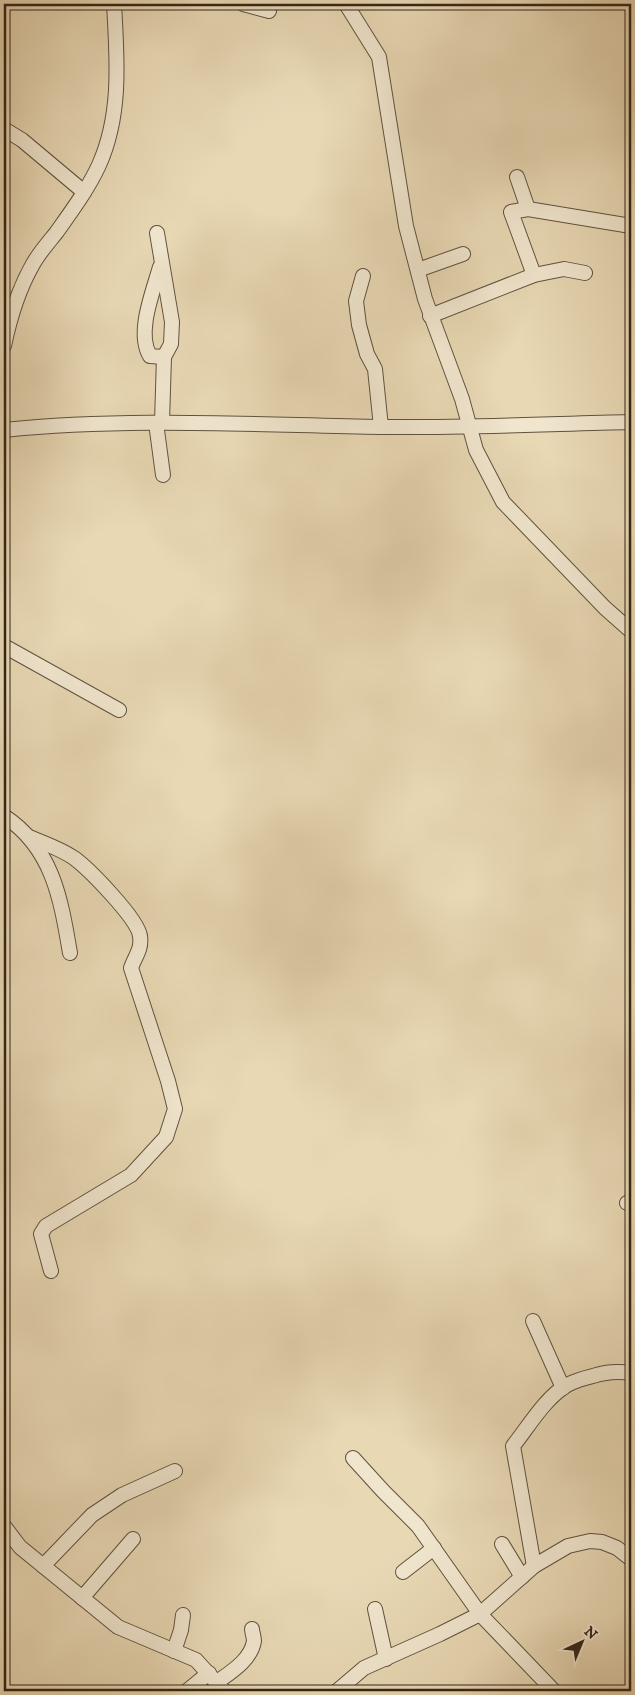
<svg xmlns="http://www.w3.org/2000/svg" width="635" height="1695" font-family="'IM FELL DW Pica',serif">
<rect width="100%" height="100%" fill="#e8d8b4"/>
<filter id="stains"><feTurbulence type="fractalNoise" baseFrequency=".004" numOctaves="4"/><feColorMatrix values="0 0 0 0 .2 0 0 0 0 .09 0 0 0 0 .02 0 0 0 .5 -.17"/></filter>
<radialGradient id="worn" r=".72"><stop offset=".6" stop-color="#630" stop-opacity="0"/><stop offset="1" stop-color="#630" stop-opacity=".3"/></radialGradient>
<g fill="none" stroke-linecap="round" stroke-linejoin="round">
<g stroke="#605240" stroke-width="16">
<g id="minor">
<path d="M 243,4 L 269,11"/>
<path d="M 346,4 L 379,57 L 406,226 L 425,299 L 462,399 L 476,450 L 503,502 L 605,608 L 631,631"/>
<path d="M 4,129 L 22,140 L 84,192"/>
<path d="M 517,177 L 528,209"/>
<path d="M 157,233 L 172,322 L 171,344 L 164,357 L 162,422"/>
<path d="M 160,267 C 153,292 136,333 150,356 L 164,357"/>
<path d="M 418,270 L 463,254"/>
<path d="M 534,275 L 511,212 L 528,209 L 631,226"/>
<path d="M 363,276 L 356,301 L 359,325 L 367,354 L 375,369 L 381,427"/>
<path d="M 430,316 L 534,275 L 564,269 L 585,273"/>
<path d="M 4,346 C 10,317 18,290 33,264 C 39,253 48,243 56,233 C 71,212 88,189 99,165 C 122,114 117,58 114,4"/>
<path d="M 156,423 L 163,475"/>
<path d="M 4,430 C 129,417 256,425 382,427 C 465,428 548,424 631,422"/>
<path d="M 4,646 L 119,710"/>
<path d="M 4,816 C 53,848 61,900 70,953"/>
<path d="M 29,837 C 44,843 61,849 74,858 C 89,869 138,919 140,936 C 142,950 135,956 131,968 L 168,1081 L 175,1109 L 166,1137 L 131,1175 L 46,1226 L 41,1234 L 51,1271"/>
<path d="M 627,1203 L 631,1201"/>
<path d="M 533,1321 L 563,1388"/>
<path d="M 353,1458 L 383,1491 L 418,1526 L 480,1614 L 554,1691"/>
<path d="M 4,1526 L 20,1547 L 118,1627 L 196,1660 L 224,1691"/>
<path d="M 502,1544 L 522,1577"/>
<path d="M 43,1566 L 92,1515 L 122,1495 L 175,1471"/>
<path d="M 534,1566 L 513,1446 C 529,1426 545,1398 567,1385 C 575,1381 584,1378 593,1376 C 605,1372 618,1371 631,1373"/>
<path d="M 403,1572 L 434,1548"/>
<path d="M 82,1598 L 133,1539"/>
<path d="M 375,1609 L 386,1659"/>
<path d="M 174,1651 L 181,1630 L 183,1615"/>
<path d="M 217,1682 C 231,1672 251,1660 254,1641 C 254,1637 252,1632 252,1629"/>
<path d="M 187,1691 L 209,1673"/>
<path d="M 337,1691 L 364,1668 L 440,1634 L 480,1614 L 534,1566 L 568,1546 L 590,1541 L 602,1542 L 617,1548 L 631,1559"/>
</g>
</g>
<use href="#minor" stroke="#f0e6ce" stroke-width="14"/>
</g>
<rect width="635" height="1695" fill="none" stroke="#e8d8b4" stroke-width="20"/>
<rect x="5" y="5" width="625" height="1685" fill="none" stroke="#332619" stroke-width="2.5"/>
<rect x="10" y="10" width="615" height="1675" fill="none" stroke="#332619"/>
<g transform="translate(582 1642) rotate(44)" stroke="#f0e6ce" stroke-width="4" paint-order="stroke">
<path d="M0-4L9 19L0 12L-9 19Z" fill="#332619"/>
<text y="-8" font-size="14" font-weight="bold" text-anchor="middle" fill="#332619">N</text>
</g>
<rect width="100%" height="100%" filter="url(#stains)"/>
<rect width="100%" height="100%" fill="url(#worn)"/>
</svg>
